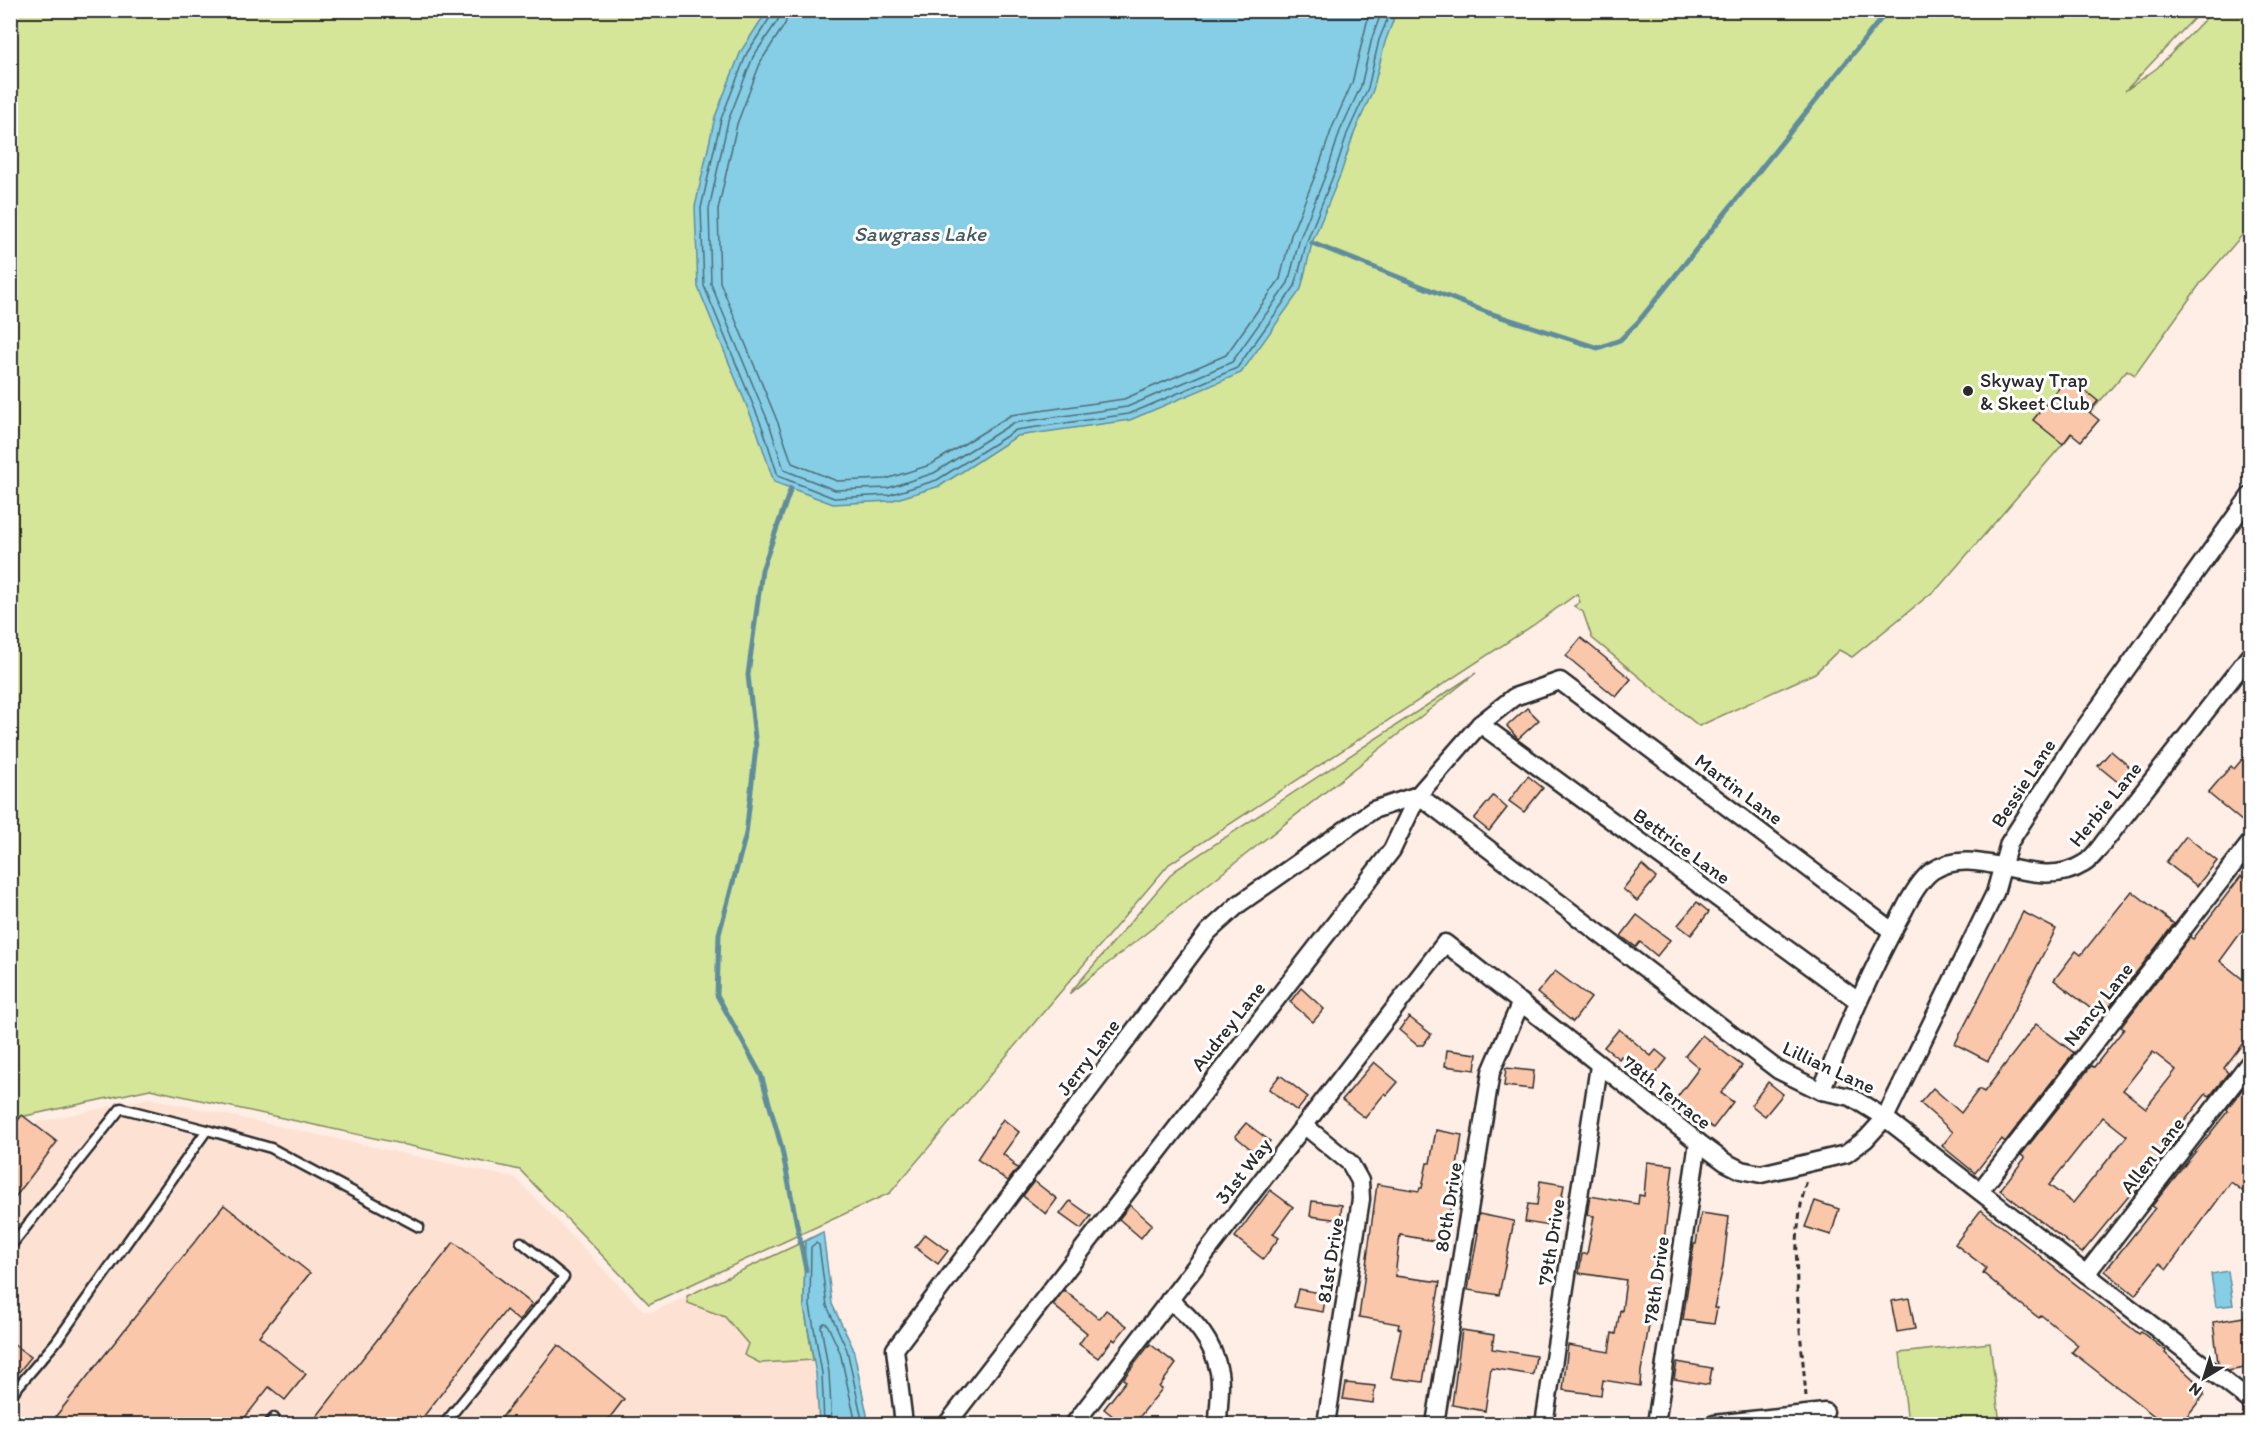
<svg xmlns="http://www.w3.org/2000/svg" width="2261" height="1435" font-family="Itim,sans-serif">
<rect width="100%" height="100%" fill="#feeee6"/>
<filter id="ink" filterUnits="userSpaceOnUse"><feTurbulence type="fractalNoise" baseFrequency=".0167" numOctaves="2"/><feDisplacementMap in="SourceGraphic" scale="12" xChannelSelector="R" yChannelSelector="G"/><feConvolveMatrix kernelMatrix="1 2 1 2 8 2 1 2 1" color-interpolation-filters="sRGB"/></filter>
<g filter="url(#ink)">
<path fill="#fde2d4" d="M 149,1098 L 516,1178 L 643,1310 L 652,1312 L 687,1296 L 688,1303 L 725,1317 L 749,1344 L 744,1355 L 760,1363 L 813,1360 L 819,1424 L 11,1424 L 10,1128 Z"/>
<g fill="#d5e699" stroke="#808862" stroke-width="1.5">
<path d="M 10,11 L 2201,11 L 2125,91 L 2157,68 L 2213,11 L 2250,11 L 2250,226 L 2200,284 L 2135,375 L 2127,370 L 1939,587 L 1852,657 L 1839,650 L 1815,673 L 1699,726 L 1592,638 L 1583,612 L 1574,606 L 1580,602 L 1577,594 L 1532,626 L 1169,864 L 890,1193 L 649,1304 L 520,1170 L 150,1089 L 11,1119 Z"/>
<path d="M 1476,673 L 1069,994 L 1174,871 Z"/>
<path d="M 805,1241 L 804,1306 L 813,1360 L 760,1363 L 744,1355 L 748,1344 L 725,1317 L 688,1303 L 687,1296 Z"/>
<path d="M 1990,1343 L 2000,1424 L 1908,1424 L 1900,1353 Z"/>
</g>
<g fill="#85cee6" stroke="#618d9b" stroke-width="1.5">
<path d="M 767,11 L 1393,10 L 1393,21 L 1385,42 L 1373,90 L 1353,136 L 1341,173 L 1312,243 L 1301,289 L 1241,373 L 1130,420 L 1017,436 L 940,486 L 890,501 L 833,504 L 774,482 L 757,431 L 698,287 L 695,207 L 715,117 L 741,51 Z"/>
<path d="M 823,1232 L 832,1304 L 853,1348 L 869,1424 L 819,1424 L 816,1374 L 804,1306 L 805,1241 Z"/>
<path d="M 2228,1271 L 2233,1305 L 2216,1307 L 2211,1274 Z"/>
</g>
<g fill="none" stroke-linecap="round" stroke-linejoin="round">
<g stroke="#4f6c76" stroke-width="1.5">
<path d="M 772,10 L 771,16 L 747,53 L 721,119 L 701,208 L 704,286 L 763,429 L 778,476 L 834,498 L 889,495 L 937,480 L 1016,430 L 1129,414 L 1237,368 L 1295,286 L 1307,241 L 1335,171 L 1347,134 L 1368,88 L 1379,40 L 1387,20 L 1387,10"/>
<path d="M 780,10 L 778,20 L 753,57 L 728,121 L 709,209 L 711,284 L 770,426 L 784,470 L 835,490 L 888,488 L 934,473 L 1013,423 L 1127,407 L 1232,362 L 1288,283 L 1300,238 L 1328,169 L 1340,131 L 1361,86 L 1372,38 L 1379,19 L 1379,10"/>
<path d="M 789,10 L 785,24 L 761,61 L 737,124 L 718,210 L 720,282 L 778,423 L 792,463 L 837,481 L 886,479 L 930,465 L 1011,415 L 1124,399 L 1226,355 L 1280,279 L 1291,235 L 1319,166 L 1332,128 L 1352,83 L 1370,10"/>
<path d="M 824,1424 L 822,1373 L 810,1306 L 811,1247 L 816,1243 L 819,1245 L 827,1306 L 847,1350 L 863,1424"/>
<path d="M 832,1424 L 829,1373 L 821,1326 L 824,1323 L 827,1324 L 840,1352 L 856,1424"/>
</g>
<g stroke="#618d9b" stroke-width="5">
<path d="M 1312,243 L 1489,313 L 1598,348 L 1620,340 L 1638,322 L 1888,10"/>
<path d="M 791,488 L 762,570 L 748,675 L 756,747 L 746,834 L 719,934 L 717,995 L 761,1075 L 781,1145 L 806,1270"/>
</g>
</g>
<g fill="#fac7ab" stroke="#2b2b2b" stroke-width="1.5" fill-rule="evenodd">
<path d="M 2068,377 L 2098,401 L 2089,412 L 2099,420 L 2081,441 L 2071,433 L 2063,444 L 2033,420 Z"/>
<path d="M 1581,638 L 1631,679 L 1616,697 L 1566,656 Z"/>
<path d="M 1527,708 L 1539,720 L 1518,739 L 1507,726 Z"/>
<path d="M 2250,750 L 2250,813 L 2243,822 L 2208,793 L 2231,766 L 2234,769 Z"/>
<path d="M 2111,751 L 2131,768 L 2119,783 L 2098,766 Z"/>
<path d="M 1528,776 L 1543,788 L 1524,812 L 1509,801 Z"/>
<path d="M 1493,796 L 1507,808 L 1489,831 L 1474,819 Z"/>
<path d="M 2186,836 L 2217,861 L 2197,886 L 2166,862 Z"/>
<path d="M 1642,865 L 1656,878 L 1637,901 L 1623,889 Z"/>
<path d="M 2241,876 L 2250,883 L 2250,920 L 2220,961 L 2250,985 L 2250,1034 L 2224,1068 L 2228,1073 L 2210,1096 L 2206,1094 L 2175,1133 L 2179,1136 L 2135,1193 L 2133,1191 L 2082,1253 L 2000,1190 L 2025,1158 L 2021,1155 L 2091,1066 L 2094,1067 L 2124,1029 L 2121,1027 L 2190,937 L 2193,939 ZM 2153,1052 L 2176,1070 L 2146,1108 L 2123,1090 ZM 2103,1117 L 2127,1136 L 2073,1203 L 2049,1185 Z"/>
<path d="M 2132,891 L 2174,924 L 2104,1014 L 2102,1012 L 2099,1015 L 2054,980 L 2076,951 L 2081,955 Z"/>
<path d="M 1697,902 L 1709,912 L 1691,935 L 1678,925 Z"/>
<path d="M 2023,912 L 2056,929 L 1988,1061 L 1955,1044 Z"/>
<path d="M 1637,915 L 1670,940 L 1657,956 L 1640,942 L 1636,947 L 1621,936 Z"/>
<path d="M 1555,971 L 1591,998 L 1573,1022 L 1537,993 Z"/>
<path d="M 1301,988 L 1324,1009 L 1313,1022 L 1290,1002 Z"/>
<path d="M 1409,1017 L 1431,1034 L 1423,1045 L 1417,1045 L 1399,1030 Z"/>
<path d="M 2036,1024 L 2074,1053 L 2005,1142 L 2002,1139 L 1975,1173 L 1942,1146 L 1953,1132 L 1920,1103 L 1933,1088 L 1961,1113 L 1979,1089 L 1984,1092 Z"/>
<path d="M 1619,1029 L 1651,1056 L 1656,1050 L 1667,1059 L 1650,1081 L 1621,1056 L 1619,1059 L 1604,1047 Z"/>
<path d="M 1702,1035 L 1742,1066 L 1721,1093 L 1733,1102 L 1713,1128 L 1675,1100 L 1699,1068 L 1685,1056 Z"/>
<path d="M 1447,1050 L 1477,1054 L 1475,1070 L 1445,1066 Z"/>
<path d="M 1374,1062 L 1398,1082 L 1387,1095 L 1385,1093 L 1365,1118 L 1342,1100 Z"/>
<path d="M 1506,1068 L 1534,1071 L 1532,1089 L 1504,1086 Z"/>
<path d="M 1280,1075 L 1308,1097 L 1297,1111 L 1269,1089 Z"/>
<path d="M 1768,1082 L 1783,1094 L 1765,1116 L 1751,1105 Z"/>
<path d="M 2244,1087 L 2250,1092 L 2250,1197 L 2231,1182 L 2167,1269 L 2160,1263 L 2135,1295 L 2105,1271 L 2155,1208 L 2152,1206 L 2228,1111 L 2227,1109 Z"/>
<path d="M 22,1115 L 57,1142 L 10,1204 L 10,1131 Z"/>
<path d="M 1003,1119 L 1019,1132 L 1003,1154 L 1014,1163 L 1013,1165 L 1018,1168 L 1008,1181 L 977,1159 Z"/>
<path d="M 1246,1123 L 1270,1141 L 1258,1155 L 1235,1136 Z"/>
<path d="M 1436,1130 L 1462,1135 L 1445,1243 L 1400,1235 L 1395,1276 L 1440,1282 L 1423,1382 L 1391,1378 L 1401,1329 L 1398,1328 L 1399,1324 L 1359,1317 L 1377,1184 L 1419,1191 L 1420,1188 L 1422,1188 L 1427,1163 L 1430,1163 Z"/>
<path d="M 1647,1162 L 1673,1165 L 1664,1241 L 1641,1371 L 1640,1386 L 1603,1380 L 1601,1395 L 1563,1390 L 1568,1345 L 1609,1352 L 1612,1333 L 1616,1334 L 1620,1310 L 1622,1311 L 1626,1280 L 1579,1273 L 1582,1254 L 1587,1254 L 1594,1216 L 1587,1215 L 1590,1196 L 1638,1204 L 1639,1195 L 1644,1196 Z"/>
<path d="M 1034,1181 L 1057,1199 L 1046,1214 L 1023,1196 Z"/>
<path d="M 1540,1181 L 1564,1185 L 1556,1227 L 1525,1222 L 1528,1204 L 1537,1205 Z"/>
<path d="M 1270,1190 L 1293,1207 L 1273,1234 L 1279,1238 L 1263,1259 L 1235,1237 Z"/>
<path d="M 1070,1201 L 1091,1216 L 1081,1229 L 1060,1214 Z"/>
<path d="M 1312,1201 L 1342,1205 L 1340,1220 L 1310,1216 Z"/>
<path d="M 1815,1201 L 1839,1209 L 1831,1235 L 1805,1227 Z"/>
<path d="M 224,1205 L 310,1273 L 259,1336 L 306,1374 L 285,1400 L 269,1387 L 239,1425 L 67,1425 L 56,1416 Z"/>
<path d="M 1130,1205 L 1152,1224 L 1141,1238 L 1119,1219 Z"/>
<path d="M 1981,1210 L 2139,1334 L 2141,1332 L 2166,1351 L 2165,1353 L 2204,1389 L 2204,1395 L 2180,1425 L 2166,1425 L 2072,1352 L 2078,1345 L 2041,1315 L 2039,1318 L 2013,1298 L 1983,1273 L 1986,1268 L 1955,1244 Z"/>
<path d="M 1701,1213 L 1729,1217 L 1723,1267 L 1714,1308 L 1717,1308 L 1714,1324 L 1683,1320 L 1694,1244 L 1696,1244 Z"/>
<path d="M 1479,1214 L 1514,1221 L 1499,1295 L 1468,1290 L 1478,1233 L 1476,1232 Z"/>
<path d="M 925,1234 L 948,1251 L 938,1264 L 915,1247 Z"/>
<path d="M 454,1242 L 532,1304 L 519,1321 L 506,1310 L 417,1425 L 310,1425 Z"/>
<path d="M 1298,1289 L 1326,1294 L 1323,1312 L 1294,1307 Z"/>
<path d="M 1064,1290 L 1099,1319 L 1106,1310 L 1127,1326 L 1115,1341 L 1113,1339 L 1098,1358 L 1079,1344 L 1087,1333 L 1053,1305 Z"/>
<path d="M 1909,1298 L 1915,1329 L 1897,1332 L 1891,1301 Z"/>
<path d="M 2250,1316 L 2250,1367 L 2228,1371 L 2218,1363 L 2213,1322 Z"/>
<path d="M 1462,1330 L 1494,1335 L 1492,1349 L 1536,1356 L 1533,1375 L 1491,1368 L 1485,1411 L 1452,1405 Z"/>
<path d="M 10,1342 L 31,1357 L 10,1383 Z"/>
<path d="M 1150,1344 L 1176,1364 L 1159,1387 L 1162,1389 L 1133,1425 L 1124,1425 L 1104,1409 L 1126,1381 L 1123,1379 Z"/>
<path d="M 558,1345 L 624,1399 L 604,1425 L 496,1425 Z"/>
<path d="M 1677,1362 L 1712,1368 L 1709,1385 L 1674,1379 Z"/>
<path d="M 1346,1383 L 1375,1386 L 1373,1403 L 1343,1399 Z"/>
</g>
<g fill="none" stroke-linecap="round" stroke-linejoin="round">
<g stroke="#2b2b2b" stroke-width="13">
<g id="service">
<path d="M 10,1247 L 121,1108 L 207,1130"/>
<path d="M 10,1396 L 56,1342 L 207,1130 L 271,1148 L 419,1227"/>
<path d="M 269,1424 L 274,1418"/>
<path d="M 444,1424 L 564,1277 L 521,1242"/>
</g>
</g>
<g stroke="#2b2b2b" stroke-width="21">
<g id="minor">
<path d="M 1480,724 L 1858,1001"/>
<path d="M 1418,795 L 1778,1070 L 1821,1091 L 1851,1097 L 1885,1118 L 2250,1401"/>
<path d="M 1821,1091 C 1846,1030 1871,969 1903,912 C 1910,898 1920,880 1932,871 C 1978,841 2035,894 2083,864 C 2093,859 2101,845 2108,837 L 2250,655"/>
<path d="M 1305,1126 L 1350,1163 L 1360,1181 L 1361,1199 L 1326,1424"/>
<path d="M 1980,1191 L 2250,843"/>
<path d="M 2086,1274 L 2250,1062"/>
<path d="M 1169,1300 C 1194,1319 1213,1341 1219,1372 C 1222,1388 1218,1408 1218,1424"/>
<path d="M 904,1424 L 895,1349 L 1208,932 L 1239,904 L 1373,810 L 1418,795"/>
<path d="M 947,1424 L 1392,850 L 1418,795 L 1480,724 L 1514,697 L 1560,681 L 1892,931"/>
<path d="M 1074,1424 L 1445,943 L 1698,1142 L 1725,1162 L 1741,1170 L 1761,1174 L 1846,1154 L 1866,1139 L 1885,1118 L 1995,893 L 2009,843 L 2073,744 L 2250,496"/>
<path d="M 1435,1424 L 1491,1072 L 1521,1002"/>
<path d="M 1544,1424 L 1599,1066"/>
<path d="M 1656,1424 L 1698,1142"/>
<path d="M 1714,1424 L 1825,1412"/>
</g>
</g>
<path stroke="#2b2b2b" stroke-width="3" stroke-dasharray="6 4.5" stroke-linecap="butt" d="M 1806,1397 C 1801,1330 1787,1244 1807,1180"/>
<use href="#service" stroke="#fff" stroke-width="8"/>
<use href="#minor" stroke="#fff" stroke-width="16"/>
</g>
</g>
<circle fill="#2b2b2b" stroke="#fff" stroke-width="2" cx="1968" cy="391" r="6"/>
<g text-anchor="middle" stroke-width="6" stroke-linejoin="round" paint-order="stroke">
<g font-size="20" fill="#2b2b2b" stroke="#fff" text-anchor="start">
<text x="1980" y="387">Skyway Trap<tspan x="1980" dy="23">&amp; Skeet Club</tspan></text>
</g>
<g font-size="20" fill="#2b2b2b" stroke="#fff">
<text transform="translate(2023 783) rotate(-57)" y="7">Bessie Lane</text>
<text transform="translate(1739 789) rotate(37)" y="7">Martin Lane</text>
<text transform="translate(2105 804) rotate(-51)" y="7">Herbie Lane</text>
<text transform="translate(1682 846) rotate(36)" y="7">Bettrice Lane</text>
<text transform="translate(2098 1004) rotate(-52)" y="7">Nancy Lane</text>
<text transform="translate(1228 1026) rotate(-52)" y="7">Audrey Lane</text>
<text transform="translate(1088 1057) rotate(-53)" y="7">Jerry Lane</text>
<text transform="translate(1829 1067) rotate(25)" y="7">Lillian Lane</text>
<text transform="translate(1667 1092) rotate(38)" y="7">78th Terrace</text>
<text transform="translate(2152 1155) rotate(-52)" y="7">Allen Lane</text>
<text transform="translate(1243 1171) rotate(-52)" y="7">31st Way</text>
<text transform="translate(1448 1207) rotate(-81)" y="7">80th Drive</text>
<text transform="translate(1551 1242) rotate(-81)" y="7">79th Drive</text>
<text transform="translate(1330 1260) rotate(-81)" y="7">81st Drive</text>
<text transform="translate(1656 1280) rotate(-82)" y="7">78th Drive</text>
</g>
<g font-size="21" font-style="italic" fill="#465c63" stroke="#fff">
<text x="920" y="241">Sawgrass Lake</text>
</g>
</g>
<rect width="2261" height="1435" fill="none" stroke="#fff" stroke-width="36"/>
<rect x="18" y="18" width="2225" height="1399" fill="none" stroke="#2b2b2b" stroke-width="2" filter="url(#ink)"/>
<g transform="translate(2204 1378) rotate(218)" stroke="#ffffff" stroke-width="4.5" paint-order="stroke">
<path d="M0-4.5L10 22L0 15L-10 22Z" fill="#2b2b2b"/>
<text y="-9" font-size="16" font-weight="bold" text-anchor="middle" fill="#2b2b2b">N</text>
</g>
</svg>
